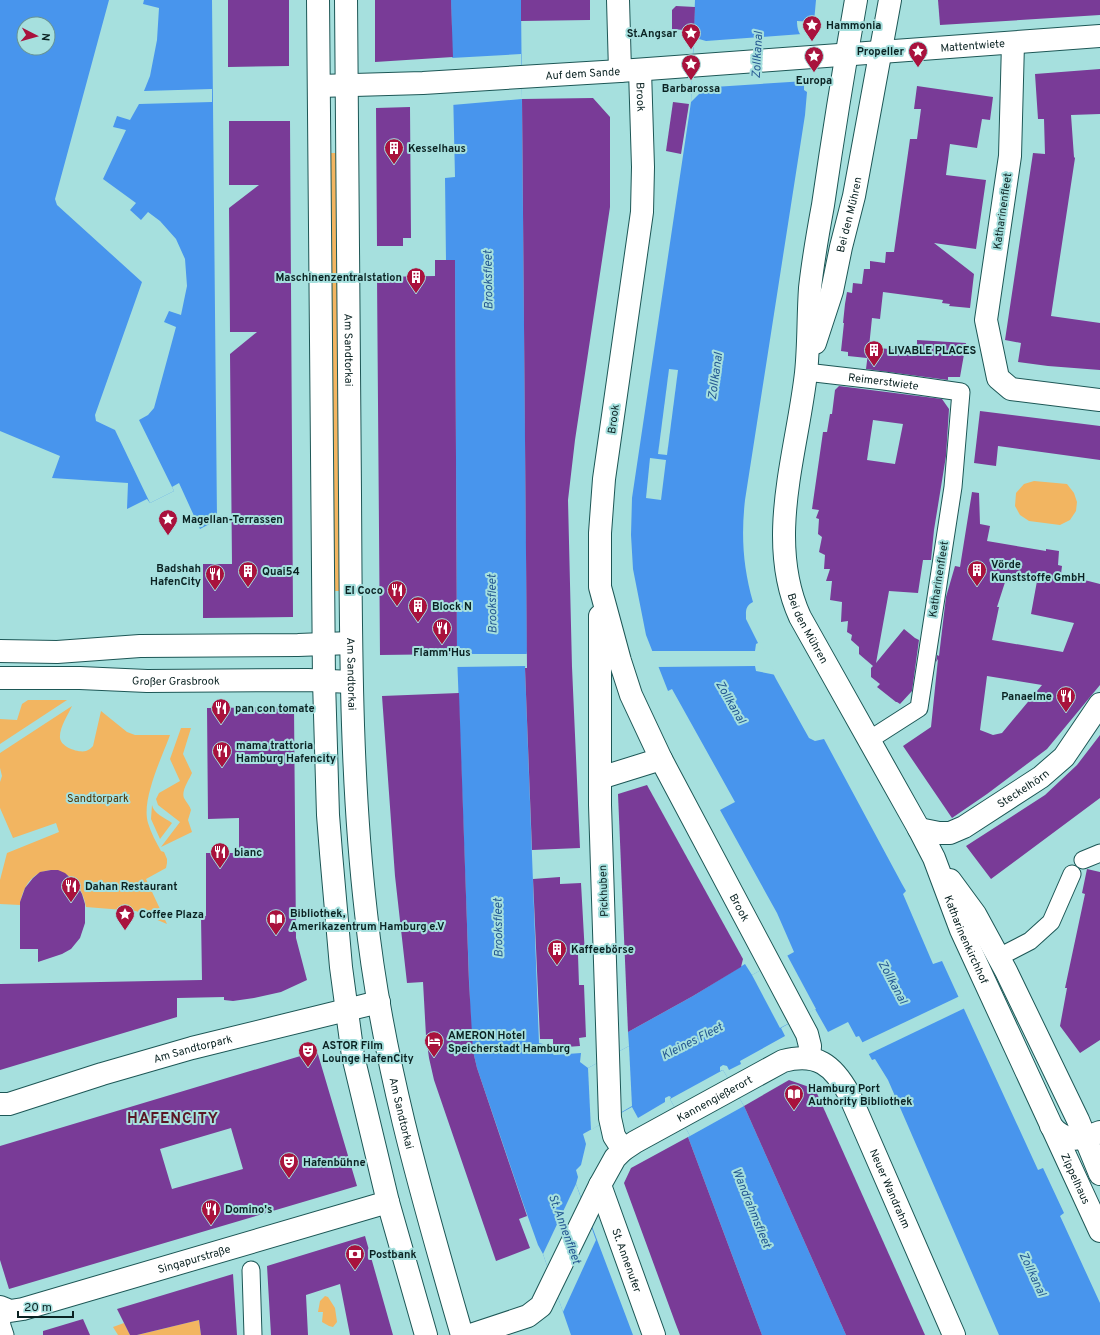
<svg xmlns="http://www.w3.org/2000/svg" width="1100" height="1335" font-family="Overpass,sans-serif">
<rect width="100%" height="100%" fill="#a6e0de"/>
<g fill="#f2b561">
<path d="M 329,153 L 336,153 L 340,591 L 333,591 Z"/>
<path d="M 1034,481 L 1067,484 L 1074,493 L 1077,502 L 1076,511 L 1070,520 L 1060,525 L 1029,521 L 1020,515 L 1015,506 L 1016,493 L 1024,484 Z"/>
<path d="M 28,700 L 67,700 L 0,744 L 0,719 L 17,720 L 22,704 Z"/>
<path d="M 72,706 C 68,715 59,728 60,738 C 61,747 78,753 86,751 C 89,750 91,748 93,746 L 101,711 L 127,732 L 135,735 L 170,735 C 162,757 141,800 148,823 C 151,833 156,842 161,851 L 164,852 L 167,859 L 167,863 L 166,868 L 146,879 L 167,924 L 136,911 L 86,907 C 79,861 27,856 20,905 L 0,904 L 0,880 L 7,853 L 59,832 L 56,823 L 13,838 L 0,808 L 0,782 L 2,776 L 0,768 L 0,753 Z"/>
<path d="M 181,728 L 191,728 L 183,754 L 192,773 C 189,780 181,791 184,798 C 186,802 190,806 191,810 L 188,820 L 192,832 L 161,847 L 180,822 L 158,805 L 156,799 L 159,793 L 180,781 L 170,759 Z"/>
<path d="M 152,805 C 153,813 165,818 172,823 L 160,839 L 151,819 Z"/>
<path d="M 325,1296 L 328,1297 L 335,1308 L 337,1322 L 333,1327 L 329,1326 L 322,1322 L 323,1312 L 318,1312 L 320,1301 Z"/>
<path d="M 199,1320 L 201,1335 L 137,1335 Z"/>
<path d="M 124,1323 L 130,1335 L 118,1335 L 113,1327 Z"/>
</g>
<g fill="#4895ed" fill-rule="evenodd">
<path d="M 0,0 L 212,0 L 217,520 L 200,529 L 179,483 L 172,487 L 174,491 L 150,503 L 147,499 L 127,509 L 128,483 L 52,478 L 60,456 L 0,431 ZM 24,24 L 48,24 L 48,48 L 24,48 Z"/>
<path d="M 451,0 L 521,0 L 527,651 L 525,668 L 539,1043 L 543,1044 L 554,1055 L 581,1053 L 580,1062 L 588,1068 L 629,1046 L 628,1032 L 693,996 L 745,964 L 752,975 L 794,952 L 777,913 L 720,810 L 735,802 L 672,689 L 668,691 L 646,635 L 633,569 L 631,535 L 632,498 L 691,102 L 695,0 L 816,0 L 814,22 L 797,21 C 797,29 799,34 804,39 L 804,90 L 807,92 L 805,115 L 745,500 C 741,536 743,567 753,602 C 745,606 746,611 746,619 L 776,679 L 809,738 L 815,741 L 824,739 L 902,884 L 906,891 L 903,894 L 933,964 L 942,961 L 1038,1170 L 1043,1168 L 1064,1213 L 1060,1216 L 1100,1303 L 1100,1335 L 999,1335 L 888,1080 L 875,1059 L 872,1060 L 859,1036 L 856,1037 L 848,1022 L 828,1032 L 815,1009 L 781,1028 L 785,1036 L 740,1061 L 741,1064 L 729,1070 L 727,1066 L 723,1065 L 720,1067 L 720,1071 L 723,1070 L 744,1106 L 846,1335 L 762,1335 L 688,1137 L 690,1136 L 670,1099 L 671,1097 L 669,1096 L 665,1098 L 665,1102 L 638,1118 L 632,1107 L 583,1134 L 586,1144 L 581,1165 L 576,1170 L 578,1177 L 576,1184 L 633,1335 L 571,1335 L 543,1254 L 538,1245 L 523,1203 L 477,1068 L 473,1051 L 471,1033 L 457,654 L 455,260 L 446,260 L 445,178 L 455,177 Z"/>
</g>
<g fill="#a6e0de">
<path d="M 109,0 L 144,0 L 143,4 L 159,8 L 157,40 L 150,76 L 144,91 L 212,89 L 212,102 L 139,104 L 130,120 L 117,116 L 113,127 L 126,130 L 103,179 L 136,203 L 130,210 L 141,220 L 148,212 L 160,221 L 176,239 L 185,259 L 187,286 L 181,315 L 169,311 L 164,322 L 176,327 L 154,408 L 148,415 L 139,420 L 174,491 L 150,503 L 115,430 L 96,421 L 95,415 L 142,282 L 57,205 L 55,199 Z"/>
<path d="M 802,34 L 806,39 L 806,81 L 714,87 L 703,90 L 691,102 L 694,36 L 699,39 L 706,41 Z"/>
<path d="M 521,54 L 522,99 L 452,105 L 451,58 Z"/>
<rect x="443" y="178" width="2" height="62"/>
<path d="M 669,369 L 678,370 L 667,455 L 658,454 Z"/>
<path d="M 650,458 L 666,460 L 661,500 L 646,498 Z"/>
<path d="M 760,642 L 776,675 L 756,671 L 755,666 L 656,667 L 650,651 L 755,651 L 756,644 Z"/>
<path d="M 455,654 L 529,654 L 528,666 L 455,667 Z"/>
<path d="M 787,955 L 816,1009 L 780,1028 L 752,975 Z"/>
<path d="M 960,996 L 965,1008 L 867,1055 L 861,1043 Z"/>
<path d="M 629,1046 L 632,1106 L 591,1130 L 588,1068 Z"/>
<path d="M 723,1070 L 744,1106 L 690,1136 L 670,1099 Z"/>
<path d="M 576,1184 L 596,1240 L 563,1312 L 543,1254 Z"/>
</g>
<g fill="#793b97" fill-rule="evenodd">
<path d="M 228,0 L 289,0 L 289,66 L 228,67 Z"/>
<path d="M 375,0 L 451,0 L 453,57 L 375,62 Z"/>
<path d="M 521,0 L 590,0 L 590,20 L 521,21 Z"/>
<path d="M 938,0 L 1100,0 L 1100,15 L 940,25 Z"/>
<path d="M 676,6 L 695,7 L 694,31 L 672,29 L 672,10 Z"/>
<path d="M 1100,69 L 1100,114 L 1071,115 L 1074,157 L 1075,158 L 1051,316 L 1100,323 L 1100,370 L 1048,366 L 1018,362 L 1021,343 L 1005,340 L 1033,153 L 1045,154 L 1044,119 L 1038,119 L 1035,74 Z"/>
<path d="M 917,86 L 993,97 L 990,120 L 982,119 L 977,148 L 950,144 L 946,175 L 986,180 L 976,249 L 934,243 L 974,274 L 970,308 L 949,306 L 950,304 L 942,303 L 943,300 L 883,292 L 880,319 L 872,318 L 869,347 L 899,350 L 900,348 L 917,350 L 917,340 L 966,343 L 960,377 L 948,377 L 948,380 L 866,369 L 868,353 L 867,358 L 848,356 L 848,352 L 841,351 L 844,323 L 843,323 L 845,304 L 847,292 L 852,293 L 853,283 L 862,284 L 864,269 L 870,269 L 870,261 L 885,263 L 886,252 L 894,252 L 910,139 L 917,139 L 921,109 L 914,109 Z"/>
<path d="M 593,98 L 610,117 L 610,207 L 575,440 L 568,500 L 572,667 L 580,848 L 532,850 L 525,668 L 527,668 L 522,99 Z"/>
<path d="M 673,102 L 689,104 L 681,154 L 666,151 Z"/>
<path d="M 410,107 L 411,238 L 403,238 L 403,246 L 377,246 L 376,108 Z"/>
<path d="M 229,121 L 290,121 L 293,617 L 203,618 L 203,564 L 232,564 L 230,354 L 257,332 L 230,332 L 229,208 L 259,185 L 229,185 Z"/>
<path d="M 435,260 L 455,260 L 457,654 L 380,655 L 377,277 L 435,276 Z"/>
<path d="M 839,386 L 942,399 L 949,409 L 946,456 L 934,530 L 931,560 L 923,560 L 918,593 L 889,591 L 876,663 L 904,629 L 915,638 L 919,640 L 912,691 L 900,704 L 897,702 L 896,702 L 877,687 L 880,684 L 871,677 L 871,668 L 873,666 L 859,654 L 859,647 L 851,640 L 852,635 L 847,632 L 848,621 L 841,622 L 842,602 L 830,600 L 832,581 L 826,581 L 830,569 L 824,569 L 825,555 L 819,552 L 822,537 L 818,534 L 819,519 L 816,518 L 819,510 L 812,509 L 823,432 L 827,432 L 830,414 L 832,414 L 835,390 ZM 873,420 L 903,424 L 895,464 L 867,460 Z"/>
<path d="M 980,411 L 1100,426 L 1100,460 L 998,446 L 996,466 L 974,463 Z"/>
<path d="M 972,492 L 979,493 L 980,524 L 990,526 L 987,541 L 1046,551 L 1046,549 L 1059,551 L 1058,565 L 1062,566 L 1061,574 L 1100,584 L 1100,685 L 1047,749 L 987,794 L 952,818 L 903,746 L 931,727 L 938,659 L 936,662 L 937,655 L 939,656 L 946,597 L 955,566 L 960,567 ZM 1007,576 L 1037,581 L 1031,614 L 1074,623 L 1063,652 L 992,640 L 999,607 L 997,607 ZM 987,676 L 1042,685 L 1002,733 L 993,735 L 980,730 Z"/>
<path d="M 459,693 L 469,982 L 473,1051 L 477,1068 L 527,1216 L 519,1219 L 530,1248 L 496,1261 L 434,1080 L 429,1058 L 426,1036 L 423,982 L 407,983 L 395,876 L 382,696 Z"/>
<path d="M 294,707 L 296,938 L 307,980 L 281,992 L 254,998 L 233,1001 L 224,1000 L 224,997 L 177,998 L 177,1017 L 0,1070 L 0,984 L 202,980 L 201,916 L 206,916 L 206,853 L 239,853 L 239,818 L 208,819 L 207,708 Z"/>
<path d="M 1100,735 L 1100,798 L 991,879 L 966,846 L 1045,795 L 1077,765 Z"/>
<path d="M 647,785 L 743,959 L 741,967 L 693,996 L 628,1032 L 618,794 Z"/>
<path d="M 1087,869 L 1100,872 L 1100,1040 L 1080,1053 L 1060,1026 L 1067,988 L 1065,988 L 1085,894 L 1082,893 Z"/>
<path d="M 51,870 L 58,870 L 65,873 L 76,883 L 82,894 L 85,904 L 85,923 L 80,938 L 71,949 L 62,954 L 38,962 L 38,949 L 20,949 L 20,902 L 25,888 L 33,878 L 40,872 Z"/>
<path d="M 560,877 L 560,884 L 581,883 L 585,955 L 578,955 L 579,985 L 584,985 L 586,1037 L 579,1038 L 580,1046 L 553,1048 L 553,1039 L 540,1039 L 533,879 Z"/>
<path d="M 317,1051 L 357,1186 L 9,1289 L 0,1260 L 0,1146 ZM 231,1128 L 243,1169 L 172,1189 L 160,1149 Z"/>
<path d="M 789,1080 L 815,1089 L 925,1335 L 846,1335 L 744,1106 Z"/>
<path d="M 688,1137 L 747,1295 L 762,1335 L 680,1335 L 675,1322 L 624,1183 L 631,1168 Z"/>
<path d="M 365,1236 L 393,1335 L 350,1335 L 340,1284 L 306,1295 L 308,1335 L 271,1335 L 267,1266 Z"/>
<path d="M 233,1274 L 237,1335 L 201,1335 L 199,1320 L 137,1335 L 130,1335 L 117,1309 Z"/>
<path d="M 83,1319 L 90,1335 L 43,1335 L 43,1331 Z"/>
</g>
<g fill="none" stroke-linecap="round" stroke-linejoin="round">
<g stroke="#1d5756" stroke-width="19">
<g id="pedestrian">
<path id="s1" d="M 806,372 L 884,381 L 961,392 L 953,487 L 919,708 L 869,740"/>
<path d="M 1083,860 L 1100,853"/>
<path d="M 999,957 L 1030,941 L 1051,922 L 1072,874"/>
<path d="M 251,1270 L 253,1335"/>
<path d="M 0,1309 L 2,1326 L 5,1335"/>
</g>
</g>
<g stroke="#1d5756" stroke-width="24">
<g id="minor">
<path d="M 618,0 L 620,71"/>
<path d="M 1013,43 L 1010,156 L 986,320 L 998,378 L 1011,389 L 1100,400"/>
<path id="s2" d="M 640,70 L 643,167 L 642,212 L 604,479 L 600,533 L 600,587 L 620,661 L 631,695 L 661,759 L 807,1034 L 810,1046 L 809,1058"/>
<path id="s3" d="M 319,86 L 423,83 L 620,71 L 1100,36"/>
<path d="M 0,651 L 57,652 L 140,646 L 298,645 L 351,643"/>
<path id="s4" d="M 0,678 L 80,678 L 147,681 L 308,680 L 351,682"/>
<path d="M 600,778 L 661,759"/>
<path id="s5" d="M 919,829 L 939,833 L 950,833 L 964,827 L 1041,777 L 1064,757 L 1100,704"/>
<path id="s6" d="M 0,1104 L 9,1104 L 102,1074 L 192,1048 L 379,1002"/>
<path d="M 1051,1126 C 1067,1144 1081,1140 1100,1132"/>
<path id="s7" d="M 623,1150 L 635,1142 L 783,1061 C 817,1052 833,1065 849,1094 L 954,1335"/>
<path id="s8" d="M 600,1185 L 654,1335"/>
<path id="s9" d="M 0,1307 L 10,1311 L 23,1309 L 388,1202"/>
<path d="M 471,1335 L 528,1316 L 541,1306 L 600,1185 L 615,1158 L 623,1150 L 614,1136 L 610,1118 L 600,805 L 600,616"/>
</g>
</g>
<g stroke="#1d5756" stroke-width="24">
<g id="secondary">
<path d="M 318,0 L 324,681 L 328,815 L 331,853 L 341,967 L 353,1056 L 388,1202 L 426,1335"/>
<path id="s10" d="M 346,0 C 347,165 349,329 350,494 C 351,634 350,774 366,913 C 381,1057 422,1197 462,1335"/>
<path id="s11" d="M 856,0 C 844,68 833,136 823,205 C 818,232 813,261 810,288 C 808,317 809,345 806,373 C 797,453 765,540 800,617 L 919,829 L 934,858 L 961,930 L 1100,1231"/>
<path id="s12" d="M 815,343 L 832,291 L 841,247 L 854,196 L 890,0"/>
<path d="M 950,880 L 975,914 L 1006,971 L 1078,1120 L 1100,1174"/>
</g>
</g>
<use href="#pedestrian" stroke="#fff" stroke-width="17"/>
<use href="#minor" stroke="#fff" stroke-width="22"/>
<use href="#secondary" stroke="#fff" stroke-width="22"/>
</g>
<defs>
<g id="sight-pin" transform="scale(1)"><path d="M0 17L-7.5 6A9.5 9.5 0 1 1 7.5 6Z" fill="#a9123d" stroke="#a6e0de"/><path d="M0-6L1.8-2.2L6-1.7L2.9 1.2L3.7 5.4L0 3.3L-3.7 5.4L-2.9 1.2L-6-1.7L-1.8-2.2Z" fill="#fff"/></g>
<g id="building-pin" transform="scale(1)"><path d="M0 17L-7.5 6A9.5 9.5 0 1 1 7.5 6Z" fill="#a9123d" stroke="#a6e0de"/><path d="M-4-6H4V6H1V3H-1V6H-4ZM-2.5-4.3h1.7v1.8h-1.7ZM.8-4.3h1.7v1.8H.8ZM-2.5-1h1.7V.8h-1.7ZM.8-1h1.7V.8H.8Z" fill="#fff"/></g>
<g id="restaurant-pin" transform="scale(1)"><path d="M0 17L-7.5 6A9.5 9.5 0 1 1 7.5 6Z" fill="#a9123d" stroke="#a6e0de"/><path d="M-5-6h1v4h1v-4h1v4h1v-4h1v5L-1.5 .5V6h-2V.5L-5-1ZM5-6V6H3V1.5H1.5Q1.5-4 5-6Z" fill="#fff"/></g>
<g id="library-pin" transform="scale(1)"><path d="M0 17L-7.5 6A9.5 9.5 0 1 1 7.5 6Z" fill="#a9123d" stroke="#a6e0de"/><path d="M-6-4Q-3-5.5-.7-3.5V5Q-3 3-6 4ZM6-4Q3-5.5 .7-3.5V5Q3 3 6 4Z" fill="#fff"/></g>
<g id="hotel-pin" transform="scale(1)"><path d="M0 17L-7.5 6A9.5 9.5 0 1 1 7.5 6Z" fill="#a9123d" stroke="#a6e0de"/><path d="M-6-4.5h1.5V1H6V5H4.5V3h-9V5H-6ZM-4 0a1.8 1.8 0 1 1 3.6 0ZM.5 0V-2.5h3Q6-2.5 6 0Z" fill="#fff"/></g>
<g id="theatre-pin" transform="scale(1)"><path d="M0 17L-7.5 6A9.5 9.5 0 1 1 7.5 6Z" fill="#a9123d" stroke="#a6e0de"/><path d="M-5-5.5Q0-4 5-5.5V0Q5 5 0 6Q-5 5-5 0ZM-3.3-2.5H-1v1.5H-3.3ZM1-2.5H3.3v1.5H1ZM-2.8 1Q0 5.5 2.8 1Z" fill="#fff"/></g>
<g id="bank-pin" transform="scale(1)"><path d="M0 17L-7.5 6A9.5 9.5 0 1 1 7.5 6Z" fill="#a9123d" stroke="#a6e0de"/><path d="M-6-4H6V4H-6ZM0-2.3a2.3 2.3 0 1 0 0 4.6a2.3 2.3 0 1 0 0-4.6Z" fill="#fff"/></g>
</defs>
<g fill-rule="evenodd">
<use href="#sight-pin" x="812" y="25"/>
<use href="#sight-pin" x="691" y="33"/>
<use href="#sight-pin" x="918" y="51"/>
<use href="#sight-pin" x="814" y="56"/>
<use href="#sight-pin" x="691" y="64"/>
<use href="#building-pin" x="394" y="148"/>
<use href="#building-pin" x="416" y="277"/>
<use href="#building-pin" x="874" y="350"/>
<use href="#sight-pin" x="168" y="519"/>
<use href="#building-pin" x="977" y="570"/>
<use href="#building-pin" x="248" y="571"/>
<use href="#restaurant-pin" x="215" y="574"/>
<use href="#restaurant-pin" x="397" y="590"/>
<use href="#building-pin" x="418" y="606"/>
<use href="#restaurant-pin" x="442" y="628"/>
<use href="#restaurant-pin" x="1066" y="696"/>
<use href="#restaurant-pin" x="221" y="708"/>
<use href="#restaurant-pin" x="222" y="751"/>
<use href="#restaurant-pin" x="220" y="852"/>
<use href="#restaurant-pin" x="71" y="886"/>
<use href="#sight-pin" x="125" y="914"/>
<use href="#library-pin" x="276" y="919"/>
<use href="#building-pin" x="557" y="949"/>
<use href="#hotel-pin" x="434" y="1041"/>
<use href="#theatre-pin" x="308" y="1051"/>
<use href="#library-pin" x="794" y="1094"/>
<use href="#theatre-pin" x="289" y="1162"/>
<use href="#restaurant-pin" x="211" y="1209"/>
<use href="#bank-pin" x="355" y="1254"/>
</g>
<g text-anchor="middle" stroke-width="4" stroke-linejoin="round" paint-order="stroke">
<g font-size="11" font-weight="bold" fill="#0a2222" stroke="#a6e0de" text-anchor="start">
<text x="826" y="29">Hammonia</text>
<text x="677" y="37" text-anchor="end">St.Angsar</text>
<text x="904" y="55" text-anchor="end">Propeller</text>
<text x="814" y="84" text-anchor="middle">Europa</text>
<text x="691" y="92" text-anchor="middle">Barbarossa</text>
<text x="408" y="152">Kesselhaus</text>
<text x="402" y="281" text-anchor="end">Maschinenzentralstation</text>
<text x="888" y="354">LIVABLE PLACES</text>
<text x="182" y="523">Magellan-Terrassen</text>
<text x="991" y="568">Vörde<tspan x="991" dy="13">Kunststoffe GmbH</tspan></text>
<text x="201" y="572" text-anchor="end">Badshah<tspan x="201" dy="13">HafenCity</tspan></text>
<text x="262" y="575">Quai54</text>
<text x="383" y="594" text-anchor="end">El Coco</text>
<text x="432" y="610">Block N</text>
<text x="442" y="656" text-anchor="middle">Flamm'Hus</text>
<text x="1052" y="700" text-anchor="end">Panaelme</text>
<text x="235" y="712">pan con tomate</text>
<text x="236" y="749">mama trattoria<tspan x="236" dy="13">Hamburg Hafencity</tspan></text>
<text x="234" y="856">bianc</text>
<text x="85" y="890">Dahan Restaurant</text>
<text x="290" y="917">Bibliothek,<tspan x="290" dy="13">Amerikazentrum Hamburg e.V</tspan></text>
<text x="139" y="918">Coffee Plaza</text>
<text x="571" y="953">Kaffeebörse</text>
<text x="448" y="1039">AMERON Hotel<tspan x="448" dy="13">Speicherstadt Hamburg</tspan></text>
<text x="322" y="1049">ASTOR Film<tspan x="322" dy="13">Lounge HafenCity</tspan></text>
<text x="808" y="1092">Hamburg Port<tspan x="808" dy="13">Authority Bibliothek</tspan></text>
<text x="303" y="1166">Hafenbühne</text>
<text x="225" y="1213">Domino's</text>
<text x="369" y="1258">Postbank</text>
</g>
<g font-size="11" fill="#0a2222" stroke="#a6e0de">
<text dy="4" stroke="none"><textPath href="#s3" startOffset="655">Mattentwiete</textPath></text>
<text dy="4" stroke="none"><textPath href="#s3" startOffset="264">Auf dem Sande</textPath></text>
<text dy="4" stroke="none"><textPath href="#s2" startOffset="27">Brook</textPath></text>
<text transform="translate(1002 211) rotate(-82)" y="4">Katharinenfleet</text>
<text dy="4" stroke="none"><textPath href="#s12" startOffset="133">Bei den Mühren</textPath></text>
<text dy="4" stroke="none"><textPath href="#s10" startOffset="350">Am Sandtorkai</textPath></text>
<text dy="4" stroke="none"><textPath href="#s1" startOffset="78">Reimerstwiete</textPath></text>
<text transform="translate(613 419) rotate(-82)" y="4">Brook</text>
<text transform="translate(938 579) rotate(-81)" y="4">Katharinenfleet</text>
<text dy="4" stroke="none"><textPath href="#s11" startOffset="638">Bei den Mühren</textPath></text>
<text dy="4" stroke="none"><textPath href="#s10" startOffset="674">Am Sandtorkai</textPath></text>
<text dy="4" stroke="none"><textPath href="#s4" startOffset="176">Großer Grasbrook</textPath></text>
<text dy="4" stroke="none"><textPath href="#s5" startOffset="117">Steckelhörn</textPath></text>
<text transform="translate(603 891) rotate(-92)" y="4">Pickhuben</text>
<text dy="4" stroke="none"><textPath href="#s2" startOffset="871">Brook</textPath></text>
<text dy="4" stroke="none"><textPath href="#s11" startOffset="988">Katharinenkirchhof</textPath></text>
<text dy="4" stroke="none"><textPath href="#s6" startOffset="201">Am Sandtorpark</textPath></text>
<text dy="4" stroke="none"><textPath href="#s7" startOffset="105">Kannengießerort</textPath></text>
<text dy="4" stroke="none"><textPath href="#s10" startOffset="1117">Am Sandtorkai</textPath></text>
<text dy="4" stroke="none"><textPath href="#s11" startOffset="1251">Zippelhaus</textPath></text>
<text dy="4" stroke="none"><textPath href="#s7" startOffset="368">Neuer Wandrahm</textPath></text>
<text dy="4" stroke="none"><textPath href="#s9" startOffset="202">Singapurstraße</textPath></text>
<text dy="4" stroke="none"><textPath href="#s8" startOffset="80">St. Annenufer</textPath></text>
</g>
<g font-size="11" fill="#4e3100" stroke="#a6e0de">
<text x="98" y="802">Sandtorpark</text>
</g>
<g font-size="12" font-style="italic" fill="#245791" stroke="#a6e0de">
<text transform="translate(757 55) rotate(-87)" y="4">Zollkanal</text>
<text transform="translate(488 280) rotate(-91)" y="4">Brooksfleet</text>
<text transform="translate(715 376) rotate(-82)" y="4">Zollkanal</text>
<text transform="translate(492 604) rotate(-91)" y="4">Brooksfleet</text>
<text transform="translate(731 702) rotate(60)" y="4">Zollkanal</text>
<text transform="translate(498 928) rotate(-91)" y="4">Brooksfleet</text>
<text transform="translate(893 982) rotate(62)" y="4">Zollkanal</text>
<text transform="translate(692 1041) rotate(-27)" y="4">Kleines Fleet</text>
<text transform="translate(752 1208) rotate(68)" y="4">Wandrahmsfleet</text>
<text transform="translate(565 1229) rotate(70)" y="4">St. Annenfleet</text>
<text transform="translate(1033 1274) rotate(65)" y="4">Zollkanal</text>
</g>
<g font-size="15" font-weight="bold" letter-spacing="1" fill="#5a1523" stroke="#a6e0de">
<text x="173" y="1123">HAFENCITY</text>
</g>
</g>
<g transform="translate(36 36) rotate(96)"><circle r="19" fill="#a6e0de" stroke="#689493"/>
<path d="M0-3L7 15L0 10L-7 15Z" fill="#a9123d"/>
<text y="-6" font-size="11" font-weight="bold" text-anchor="middle" fill="#0a2222">N</text>
</g>
<path d="M18 1311v6h55v-6" fill="none" stroke="#0a2222" stroke-width="2"/>
<text x="24" y="1311" font-size="12" fill="#0a2222" stroke="#a6e0de" stroke-width="3" paint-order="stroke">20 m</text>
</svg>
